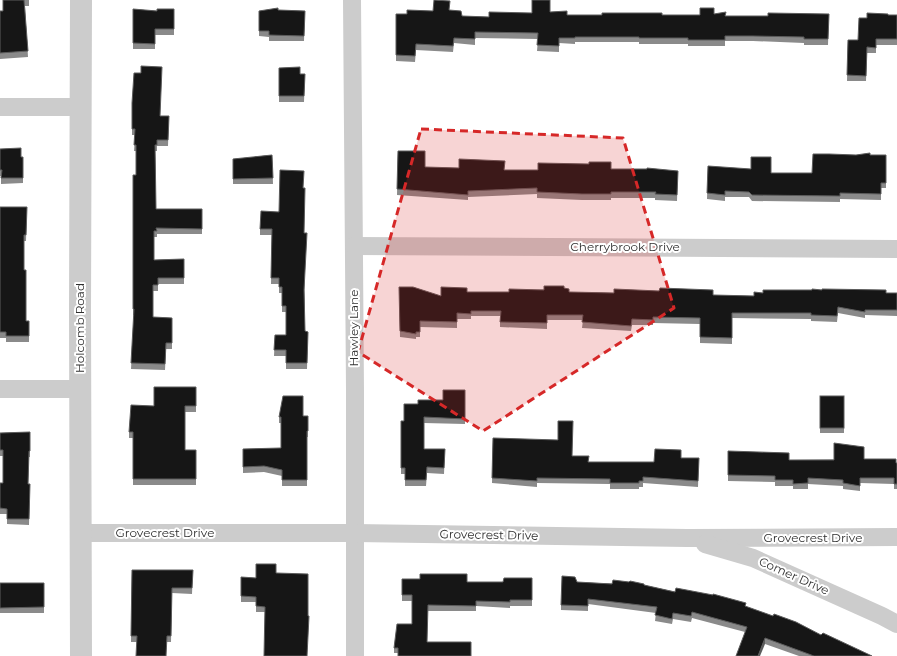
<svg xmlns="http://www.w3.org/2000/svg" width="897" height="656" font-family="Montserrat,sans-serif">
<rect width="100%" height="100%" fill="#fff"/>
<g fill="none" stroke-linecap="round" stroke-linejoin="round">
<g stroke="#ccc" stroke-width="18">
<path d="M 352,0 L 355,390 L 355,656"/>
<path d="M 0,107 L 80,107"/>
<path d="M 354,246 L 897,249"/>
<path d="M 0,389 L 80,389"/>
<path d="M 81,533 L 355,533 L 687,538 L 897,537"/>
<path d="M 705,544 L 753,558 L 882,616 L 897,624"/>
</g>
<path stroke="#ccc" stroke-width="22" d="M 81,656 L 80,311 L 81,0"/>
</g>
<g fill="#8a8a8a">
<path d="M 3,0 L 29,0 L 29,6 L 25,6 L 28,57 L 0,59 L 0,17 L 3,11 Z"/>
<path d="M 133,9 L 157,11 L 174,9 L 174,35 L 155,35 L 155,49 L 133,49 Z"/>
<path d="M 278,10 L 305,11 L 304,41 L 269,41 L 269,37 L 259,36 L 259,11 Z"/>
<path d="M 450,10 L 462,16 L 489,17 L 532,13 L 550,12 L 567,15 L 700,15 L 714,14 L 725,16 L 768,16 L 829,14 L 828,45 L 804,45 L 804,43 L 753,41 L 725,41 L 725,46 L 688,46 L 688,44 L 639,44 L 639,42 L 575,42 L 575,44 L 559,43 L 559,52 L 537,51 L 538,39 L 475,38 L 475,45 L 454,43 L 453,52 L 416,50 L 415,62 L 396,61 L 396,14 L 407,14 L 433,11 Z"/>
<path d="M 888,15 L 897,15 L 897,45 L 876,45 L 876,53 L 867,53 L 866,81 L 847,81 L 848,40 L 858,40 L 867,18 Z"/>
<path d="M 279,68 L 300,74 L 305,74 L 304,102 L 279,102 Z"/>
<path d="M 132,103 L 160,116 L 169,116 L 168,146 L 157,146 L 157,151 L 155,151 L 156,209 L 202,209 L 202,234 L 157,234 L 157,237 L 154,237 L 154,260 L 184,259 L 184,284 L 158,284 L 158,291 L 153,291 L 153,317 L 172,318 L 172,349 L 166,349 L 165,370 L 131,369 L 134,315 L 133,315 L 133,175 L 136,175 L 136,151 L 134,151 L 135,135 L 132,135 Z"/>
<path d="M 0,149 L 21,157 L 23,157 L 23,183 L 1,184 L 1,176 L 0,176 Z"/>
<path d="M 398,151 L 425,167 L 505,170 L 538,170 L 611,169 L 678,171 L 677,201 L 655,200 L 655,198 L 611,198 L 611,200 L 582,200 L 537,198 L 537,194 L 468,197 L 468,200 L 397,195 Z"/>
<path d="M 272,155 L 273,184 L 233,184 L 233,159 Z"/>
<path d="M 856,155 L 886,155 L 886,188 L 881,188 L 881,200 L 840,199 L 840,202 L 752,201 L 749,197 L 725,197 L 725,201 L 707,199 L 708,166 L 771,173 L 812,173 Z"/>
<path d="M 303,188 L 305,331 L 308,332 L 307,369 L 286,369 L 286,356 L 274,356 L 275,335 L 286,335 L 286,312 L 282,312 L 282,293 L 279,293 L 279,284 L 271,284 L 272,235 L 260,235 L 260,229 Z"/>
<path d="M 0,207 L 27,207 L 26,241 L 24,241 L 24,270 L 26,321 L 29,321 L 29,342 L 6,342 L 6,338 L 0,338 Z"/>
<path d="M 399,287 L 441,296 L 467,292 L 509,292 L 564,288 L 569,292 L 754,296 L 897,293 L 897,316 L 865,315 L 865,318 L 838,313 L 837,322 L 811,321 L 811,319 L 732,318 L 732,344 L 700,343 L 700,324 L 653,323 L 653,325 L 632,325 L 631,331 L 582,328 L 583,320 L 547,320 L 547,329 L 500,327 L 500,316 L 471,316 L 471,319 L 457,319 L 457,328 L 420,327 L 420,337 L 416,337 L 416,339 L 400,337 Z"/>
<path d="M 196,387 L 196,412 L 185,412 L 185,450 L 196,450 L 196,485 L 133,485 L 133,438 L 129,438 L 129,432 L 154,406 Z"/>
<path d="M 465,390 L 465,424 L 424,423 L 424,449 L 445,449 L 444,474 L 427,473 L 426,486 L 405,486 L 405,474 L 401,474 L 401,421 L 404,421 L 418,404 L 443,400 Z"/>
<rect x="820" y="396" width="24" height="37"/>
<path d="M 303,416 L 308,416 L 308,437 L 307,437 L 307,486 L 282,486 L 282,476 L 264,472 L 243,473 L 243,449 L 281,448 L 281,423 L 279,423 L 279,417 Z"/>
<path d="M 30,432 L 30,457 L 29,457 L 28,484 L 30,484 L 29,525 L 7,524 L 7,514 L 0,514 L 0,483 L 3,483 L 3,456 L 0,456 L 0,433 Z"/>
<path d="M 493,438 L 573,456 L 589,462 L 654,462 L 681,458 L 699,458 L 698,487 L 643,483 L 643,487 L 639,487 L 639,489 L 610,489 L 610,484 L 537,483 L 537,487 L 492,483 Z"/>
<path d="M 728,451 L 789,460 L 864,459 L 897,463 L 897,489 L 894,489 L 894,484 L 860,483 L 860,491 L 843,489 L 843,486 L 808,484 L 808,489 L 793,489 L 793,486 L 775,486 L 775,482 L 728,481 Z"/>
<path d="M 276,564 L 265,612 L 256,612 L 256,602 L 241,602 L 241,577 L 256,578 Z"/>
<path d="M 132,570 L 193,570 L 192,594 L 172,593 L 171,642 L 131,642 Z"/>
<path d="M 532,578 L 532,606 L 510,606 L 510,608 L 476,606 L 476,611 L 428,611 L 398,653 L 394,653 L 394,648 L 412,624 L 412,601 L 402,601 L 402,579 L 467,582 L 503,582 Z"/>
<path d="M 577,582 L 644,585 L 746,607 L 821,635 L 872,656 L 799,656 L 765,644 L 745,632 L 692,618 L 691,622 L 673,619 L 672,624 L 655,621 L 656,613 L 588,604 L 588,611 L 561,610 L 561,605 Z"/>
<rect x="0" y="583" width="44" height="30"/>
</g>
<path fill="#5c5c5c" d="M 765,638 L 765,644 L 760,656 L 758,656 Z"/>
<g fill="#161616" stroke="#5c5c5c">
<path d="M 3,0 L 24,0 L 28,51 L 0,53 L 0,11 L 3,11 Z"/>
<path d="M 434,0 L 450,1 L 449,10 L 461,11 L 462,16 L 489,17 L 489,12 L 532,13 L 532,0 L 550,0 L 550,12 L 567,11 L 567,15 L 602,15 L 602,13 L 662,13 L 662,15 L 700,15 L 700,8 L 714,8 L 714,14 L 726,12 L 725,16 L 768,16 L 768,13 L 829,14 L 828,39 L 804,39 L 804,37 L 753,36 L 725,36 L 725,40 L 688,40 L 688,38 L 639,38 L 639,37 L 575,37 L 575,38 L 559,38 L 559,46 L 537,45 L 538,33 L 475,32 L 475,39 L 454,38 L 453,46 L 416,44 L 415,56 L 396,55 L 396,14 L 407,14 L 407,10 L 433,11 Z"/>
<path d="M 278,8 L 278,10 L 305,11 L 304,36 L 269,35 L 269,31 L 259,31 L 259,11 Z"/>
<path d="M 133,9 L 157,11 L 157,9 L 174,9 L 174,29 L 155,29 L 155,44 L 133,43 Z"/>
<path d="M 867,13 L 888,14 L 888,15 L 897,15 L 897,39 L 876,39 L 876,48 L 867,47 L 866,76 L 847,75 L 848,40 L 858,40 L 859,18 L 867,18 Z"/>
<path d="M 141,66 L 162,67 L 160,116 L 169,116 L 168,140 L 157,140 L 157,145 L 155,145 L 156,209 L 202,209 L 202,229 L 156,228 L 157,231 L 154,231 L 154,260 L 184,259 L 184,278 L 158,278 L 158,285 L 153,285 L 153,317 L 172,318 L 172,343 L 166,343 L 165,364 L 131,363 L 134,309 L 133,309 L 133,175 L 136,175 L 136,145 L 134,145 L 135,129 L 132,129 L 132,103 L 134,73 L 141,73 Z"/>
<path d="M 300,67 L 300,74 L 305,74 L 304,96 L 279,96 L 279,68 Z"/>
<path d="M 21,148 L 21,157 L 23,157 L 23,178 L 1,178 L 2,170 L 0,170 L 0,149 Z"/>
<path d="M 398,151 L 425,151 L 425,167 L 459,168 L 459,159 L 505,161 L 504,170 L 538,170 L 538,163 L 589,164 L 589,162 L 611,162 L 611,169 L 647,169 L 647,168 L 678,171 L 677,195 L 655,194 L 656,192 L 611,192 L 611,194 L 582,194 L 537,192 L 537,188 L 468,191 L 468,195 L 397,189 Z"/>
<path d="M 870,153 L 870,155 L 886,155 L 886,183 L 881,183 L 881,194 L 840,193 L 840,196 L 752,195 L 749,192 L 725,191 L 725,195 L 707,193 L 708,166 L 751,169 L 751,157 L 771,157 L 771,173 L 812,173 L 813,154 L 829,154 L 856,155 Z"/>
<path d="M 272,155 L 273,178 L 233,179 L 233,159 Z"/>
<path d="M 280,170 L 304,171 L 303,188 L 305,188 L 304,233 L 307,233 L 304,290 L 305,331 L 308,332 L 307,363 L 286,363 L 286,350 L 274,350 L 275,335 L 286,335 L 286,306 L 282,306 L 282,287 L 279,287 L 279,278 L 271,278 L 272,229 L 260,229 L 261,211 L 279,212 Z"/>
<path d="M 0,207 L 27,207 L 26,235 L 24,235 L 24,270 L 26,270 L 26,321 L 29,321 L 29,336 L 6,336 L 6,332 L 0,332 Z"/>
<path d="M 544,286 L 564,286 L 564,288 L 569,289 L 569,292 L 614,293 L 614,289 L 659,291 L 660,288 L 713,290 L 713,295 L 754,296 L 754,292 L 763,293 L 763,290 L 812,290 L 812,289 L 822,290 L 822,289 L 886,290 L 886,293 L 897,293 L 897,310 L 865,310 L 865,312 L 838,307 L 837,316 L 811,315 L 811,313 L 732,313 L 732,338 L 700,337 L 700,318 L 653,317 L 653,320 L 632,319 L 631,326 L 582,322 L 583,315 L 547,315 L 547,323 L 500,322 L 501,311 L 471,311 L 471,314 L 457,313 L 457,322 L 420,321 L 420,332 L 416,332 L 416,334 L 400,331 L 399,287 L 413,287 L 441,296 L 441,287 L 467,288 L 467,292 L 509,292 L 509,289 L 544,290 Z"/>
<path d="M 154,387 L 196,387 L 196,406 L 185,406 L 185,450 L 196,450 L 196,479 L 133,479 L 133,432 L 129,432 L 131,405 L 154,406 Z"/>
<path d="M 443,390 L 465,390 L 465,419 L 424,417 L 424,449 L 445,449 L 444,468 L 427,467 L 426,480 L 405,480 L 405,468 L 401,468 L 401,421 L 404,421 L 404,404 L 418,404 L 418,400 L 443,400 Z"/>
<path d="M 283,396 L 303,396 L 303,416 L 308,416 L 308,431 L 307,431 L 307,480 L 282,480 L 282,470 L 264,466 L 243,467 L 243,449 L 281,448 L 281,417 L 279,417 Z"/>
<rect x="820" y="396" width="24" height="32"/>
<path d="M 558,421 L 573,421 L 572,456 L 589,456 L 588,462 L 654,462 L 655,449 L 681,450 L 681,458 L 699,458 L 698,481 L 643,477 L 643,481 L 639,481 L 639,483 L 610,483 L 610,479 L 537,478 L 537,481 L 492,478 L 493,438 L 558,440 Z"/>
<path d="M 30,432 L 30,451 L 29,451 L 28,484 L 30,484 L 29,519 L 7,519 L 7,509 L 0,508 L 0,483 L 3,483 L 3,450 L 0,450 L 0,433 Z"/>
<path d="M 834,443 L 864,447 L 864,459 L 896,459 L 896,463 L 897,463 L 897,484 L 894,484 L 894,478 L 860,478 L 860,486 L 843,483 L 843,480 L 808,478 L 808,483 L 793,484 L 793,480 L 775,480 L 775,476 L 728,475 L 728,451 L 789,453 L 789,460 L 834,460 Z"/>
<path d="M 256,564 L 276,564 L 276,573 L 308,574 L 308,616 L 309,616 L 307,656 L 264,656 L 265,607 L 256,606 L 256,597 L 241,596 L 241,577 L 256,578 Z"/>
<path d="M 132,570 L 193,570 L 192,588 L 172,588 L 171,636 L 167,636 L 166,656 L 136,656 L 137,636 L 131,636 Z"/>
<path d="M 420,574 L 467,574 L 467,582 L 503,582 L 504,578 L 532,578 L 532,600 L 510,600 L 510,602 L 476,601 L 476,606 L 428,605 L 427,642 L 471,642 L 471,656 L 398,656 L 398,648 L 394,648 L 397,624 L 412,624 L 412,595 L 402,595 L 402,579 L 420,579 Z"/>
<path d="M 562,576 L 575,577 L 577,582 L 612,584 L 613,580 L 629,582 L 630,581 L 644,584 L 644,585 L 675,592 L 676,588 L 713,595 L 713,594 L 746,603 L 745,606 L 773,616 L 774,614 L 796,622 L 821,635 L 823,633 L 872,656 L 814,656 L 765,638 L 758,656 L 736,656 L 747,627 L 692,612 L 691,616 L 673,613 L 672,619 L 655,615 L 657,607 L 588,599 L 588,606 L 561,605 Z"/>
<path d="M 0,583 L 44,583 L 44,607 L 0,608 Z"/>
</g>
<path fill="#d62828" fill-opacity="0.2" stroke="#d62828" stroke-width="3" stroke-dasharray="8 5" stroke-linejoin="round" d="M 421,129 L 623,138 L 674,308 L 483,431 L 358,352 Z"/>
<g text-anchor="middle" stroke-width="4" stroke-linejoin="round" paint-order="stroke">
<g font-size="12" fill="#2f2f2f" stroke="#fff">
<text x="625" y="251">Cherrybrook Drive</text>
<text transform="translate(80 328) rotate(-90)" y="4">Holcomb Road</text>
<text transform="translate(354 328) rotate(-90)" y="4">Hawley Lane</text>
<text x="165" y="537">Grovecrest Drive</text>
<text transform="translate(489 535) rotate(1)" y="4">Grovecrest Drive</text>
<text x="813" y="542">Grovecrest Drive</text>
<text transform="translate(794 576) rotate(24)" y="4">Comer Drive</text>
</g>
</g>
</svg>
